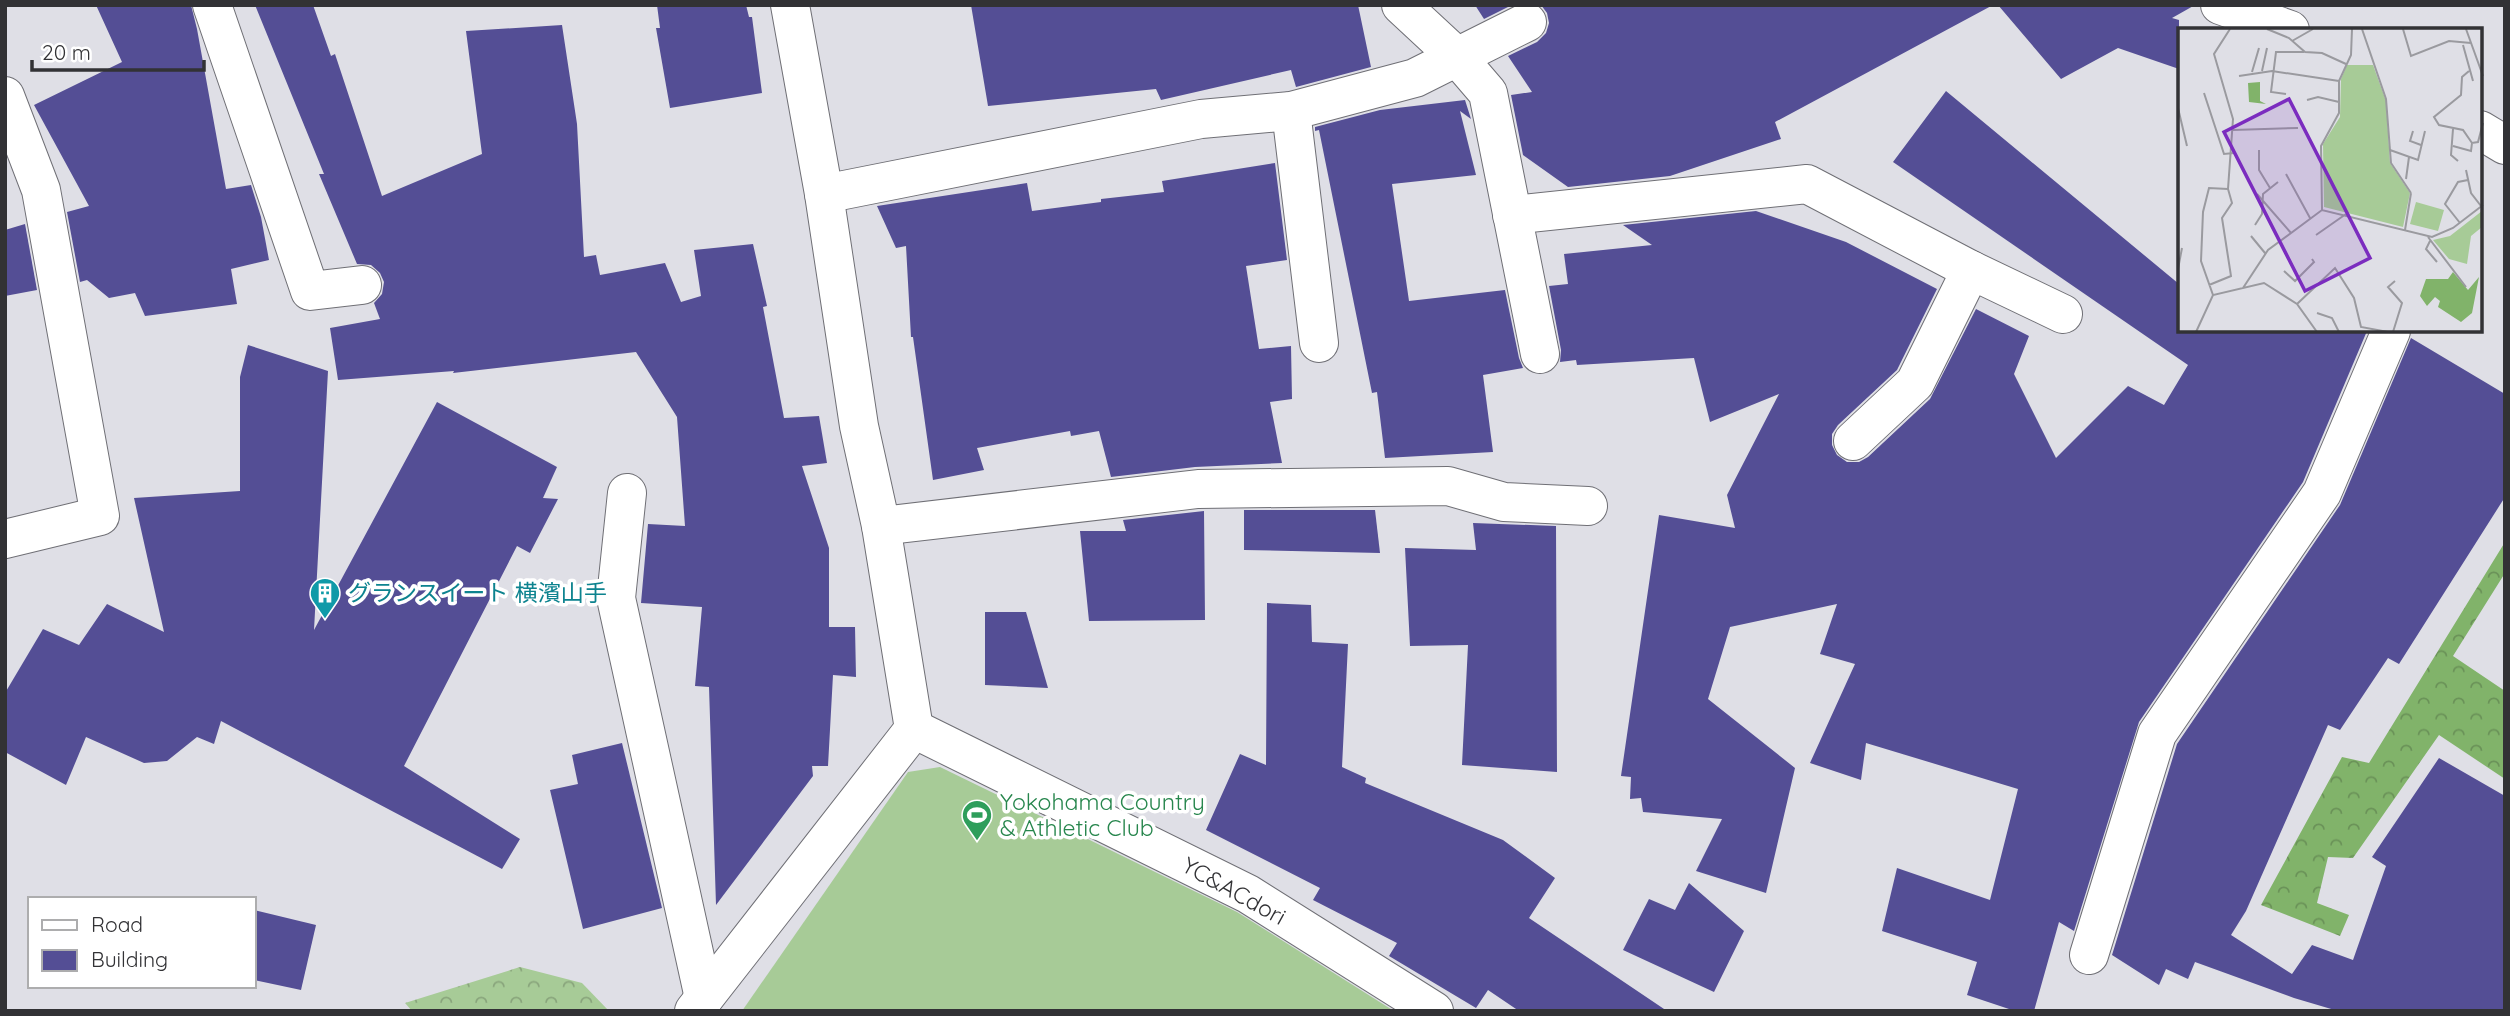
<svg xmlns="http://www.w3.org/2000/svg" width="2510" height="1016" font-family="Quicksand,'Noto Sans JP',sans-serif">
<defs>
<pattern id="forest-crowns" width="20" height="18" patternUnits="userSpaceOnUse" patternTransform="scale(1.75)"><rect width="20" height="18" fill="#81b36a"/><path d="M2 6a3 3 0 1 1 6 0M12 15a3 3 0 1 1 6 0" fill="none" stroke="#6a9258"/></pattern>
<pattern id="park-crowns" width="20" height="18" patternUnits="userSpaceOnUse" patternTransform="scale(1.75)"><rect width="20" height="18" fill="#a7cb97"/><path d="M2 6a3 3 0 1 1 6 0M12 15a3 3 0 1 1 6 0" fill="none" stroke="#89a57c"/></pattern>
</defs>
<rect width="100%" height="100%" fill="#dfdfe6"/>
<path fill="url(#forest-crowns)" d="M 2505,542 L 2505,573 L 2453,656 L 2505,691 L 2505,779 L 2439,735 L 2353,858 L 2328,857 L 2317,903 L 2349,915 L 2340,936 L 2261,905 L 2342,757 L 2369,763 Z"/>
<path fill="url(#park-crowns)" d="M 520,967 L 582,983 L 609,1011 L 412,1011 L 405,1003 Z"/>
<path fill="#a7cb97" d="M 940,767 L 1237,912 L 1394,1011 L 742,1011 L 908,772 Z"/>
<g fill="#544e95">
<path d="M 96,5 L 191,5 L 197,29 L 226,189 L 251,185 L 261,217 L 269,260 L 231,269 L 237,304 L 145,316 L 135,293 L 109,298 L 87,280 L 80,282 L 67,212 L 89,206 L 34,105 L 122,62 Z"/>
<path d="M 255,5 L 313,5 L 331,56 L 335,54 L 382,196 L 482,154 L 466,31 L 562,25 L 577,124 L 584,257 L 596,255 L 600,275 L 665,263 L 681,302 L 701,296 L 694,250 L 753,244 L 767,306 L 763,307 L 784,418 L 819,416 L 827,463 L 802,466 L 829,548 L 829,627 L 855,627 L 856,677 L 833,675 L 828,766 L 812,766 L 813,776 L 716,905 L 709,687 L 695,686 L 702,607 L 641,603 L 648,524 L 685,526 L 677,417 L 636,352 L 453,373 L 454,371 L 338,380 L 330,328 L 380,319 L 374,303 L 382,294 L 384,282 L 380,273 L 371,265 L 357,264 L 319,174 L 324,174 Z"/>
<path d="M 657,5 L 746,5 L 749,17 L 752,17 L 762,93 L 670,108 L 656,28 L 660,28 Z"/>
<path d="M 971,5 L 1358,5 L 1371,67 L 1296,87 L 1291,70 L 1161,100 L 1156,89 L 988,106 Z"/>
<path d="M 1475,5 L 1512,5 L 1484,19 Z"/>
<path d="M 1541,5 L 1993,5 L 1775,122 L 1781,139 L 1670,176 L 1568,187 L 1523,155 L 1511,95 L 1532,92 L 1508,56 L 1537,42 L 1546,33 L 1549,23 L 1547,13 Z"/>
<path d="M 1998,5 L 2195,5 L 2172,18 L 2179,20 L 2179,69 L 2118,48 L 2061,79 Z"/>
<path d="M 1946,91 L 2179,284 L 2179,331 L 2367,331 L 2303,482 L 2139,722 L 2074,931 L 2059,922 L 2034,1011 L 2015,1011 L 1967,995 L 1977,962 L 1882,931 L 1897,868 L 1990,900 L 2018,789 L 1866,743 L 1861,780 L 1810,763 L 1855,664 L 1820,654 L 1837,604 L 1730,627 L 1708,699 L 1795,768 L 1766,893 L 1696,871 L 1722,819 L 1643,812 L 1641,798 L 1630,799 L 1631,777 L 1621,776 L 1659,515 L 1735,528 L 1727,495 L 1779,394 L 1710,422 L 1694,358 L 1577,365 L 1576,360 L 1560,362 L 1561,350 L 1549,286 L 1568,284 L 1564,254 L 1652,245 L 1623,225 L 1756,211 L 1846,242 L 1937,289 L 1897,370 L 1838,425 L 1832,434 L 1832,445 L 1837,455 L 1847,462 L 1859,462 L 1868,457 L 1930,399 L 1976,309 L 2029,336 L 2014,374 L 2056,458 L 2128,386 L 2164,405 L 2188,365 L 1893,162 Z"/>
<path d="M 1465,100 L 1471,119 L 1460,111 L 1476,175 L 1392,184 L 1409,301 L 1505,290 L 1519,358 L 1523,368 L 1483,375 L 1493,452 L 1385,458 L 1377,392 L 1372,393 L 1319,130 L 1315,131 L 1315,127 L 1380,110 Z"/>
<path d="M 1275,163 L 1287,260 L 1246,266 L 1259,349 L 1291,346 L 1292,399 L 1270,402 L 1282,463 L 1195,467 L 1111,477 L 1099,431 L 1071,436 L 1070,431 L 977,448 L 984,470 L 933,480 L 913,337 L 911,337 L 906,246 L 896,248 L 877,206 L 1027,183 L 1032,211 L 1101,202 L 1101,199 L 1164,192 L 1162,181 Z"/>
<path d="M 25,224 L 37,290 L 5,296 L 5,230 Z"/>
<path d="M 2411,338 L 2505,394 L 2505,497 L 2399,664 L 2388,658 L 2340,730 L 2328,725 L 2246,911 L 2231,935 L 2292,974 L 2312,945 L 2353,960 L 2386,866 L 2372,857 L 2439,758 L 2505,796 L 2505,1011 L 2338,1011 L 2294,998 L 2195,962 L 2188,979 L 2166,969 L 2159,985 L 2112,955 L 2177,744 L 2340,505 Z"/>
<path d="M 248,345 L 328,371 L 314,630 L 437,402 L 557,467 L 543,498 L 558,499 L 530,553 L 517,546 L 404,766 L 520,839 L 502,869 L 221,721 L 214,744 L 197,737 L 167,761 L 144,763 L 86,737 L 66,785 L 5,752 L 5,693 L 43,629 L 79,645 L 107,604 L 164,632 L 134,498 L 240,491 L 240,377 Z"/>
<path d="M 1244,510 L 1375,510 L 1380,553 L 1244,550 Z"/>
<path d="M 1204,511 L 1205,620 L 1089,621 L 1080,531 L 1126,531 L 1123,520 Z"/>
<path d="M 1473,523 L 1556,526 L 1557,772 L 1462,765 L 1468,645 L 1410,646 L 1405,548 L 1476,550 Z"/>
<path d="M 1267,603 L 1311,605 L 1312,642 L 1348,644 L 1342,767 L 1366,778 L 1365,783 L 1503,840 L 1555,878 L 1529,918 L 1667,1011 L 1519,1011 L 1488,990 L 1476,1008 L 1389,956 L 1397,943 L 1313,900 L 1320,888 L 1206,830 L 1240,754 L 1266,765 Z"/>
<path d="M 985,612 L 1026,612 L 1048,688 L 985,685 Z"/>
<path d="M 622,743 L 662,908 L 583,929 L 550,790 L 578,784 L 572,755 Z"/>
<path d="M 1689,883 L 1744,931 L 1714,992 L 1623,950 L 1649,899 L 1675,910 Z"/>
<path d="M 254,910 L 316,925 L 301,990 L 254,980 Z"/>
</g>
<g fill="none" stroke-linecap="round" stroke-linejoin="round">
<g stroke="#6f6f75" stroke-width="40">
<g id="minor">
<path d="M 212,5 L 310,291 L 362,285"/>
<path d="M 1401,5 L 1458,58 L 1488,93 L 1540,354"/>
<path d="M 2220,5 L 2290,30"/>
<path d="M 5,96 L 41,190 L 100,516 L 5,539"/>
<path d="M 1291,111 L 1319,343"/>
<path d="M 2480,130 L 2505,145"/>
<path d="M 824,194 L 1201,119 L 1291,111 L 1415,78 L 1527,22"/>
<path d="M 1512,215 L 1807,184 L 1971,270 L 2063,314"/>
<path d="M 1853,441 L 1915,383 L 1971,270"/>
<path d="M 627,493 L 616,598 L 704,998"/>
<path d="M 881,526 L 1198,489 L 1448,486 L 1504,502 L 1588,506"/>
<path d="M 914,729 L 1248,894 L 1434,1011"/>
<path d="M 2089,955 L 2157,734 L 2322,493 L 2391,331"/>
<path d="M 694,1011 L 914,729 L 881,526 L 859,426 L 824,194 L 790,5"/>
</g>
</g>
<use href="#minor" stroke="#fff" stroke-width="38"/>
</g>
<defs>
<g id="building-pin" transform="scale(1.575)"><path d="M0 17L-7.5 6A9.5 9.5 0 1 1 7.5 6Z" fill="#0f9aa8" stroke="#fff"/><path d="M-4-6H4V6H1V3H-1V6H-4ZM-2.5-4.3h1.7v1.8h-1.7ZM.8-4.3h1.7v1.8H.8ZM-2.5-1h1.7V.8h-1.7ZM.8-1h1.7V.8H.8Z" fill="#fff"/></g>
<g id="stadium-pin" transform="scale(1.575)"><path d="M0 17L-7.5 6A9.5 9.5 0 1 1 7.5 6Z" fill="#2e9e5b" stroke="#fff"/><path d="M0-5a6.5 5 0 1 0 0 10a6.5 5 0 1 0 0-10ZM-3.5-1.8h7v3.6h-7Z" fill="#fff"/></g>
</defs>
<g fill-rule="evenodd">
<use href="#building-pin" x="325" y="593"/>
<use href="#stadium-pin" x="977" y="815"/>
</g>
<g text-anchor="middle" stroke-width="7" stroke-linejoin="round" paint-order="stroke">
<g font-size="23" fill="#0d838f" stroke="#fff" text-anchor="start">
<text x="348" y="601">グランスイート 横濱山手</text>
</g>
<g font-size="23" fill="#27864d" stroke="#fff" text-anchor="start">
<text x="1000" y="810">Yokohama Country<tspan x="1000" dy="26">&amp; Athletic Club</tspan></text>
</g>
<g font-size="23" fill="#323235" stroke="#fff">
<text transform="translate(1234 891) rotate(29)" y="8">YC&amp;ACdori</text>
</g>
</g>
<g transform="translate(2178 28)">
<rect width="304" height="304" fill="#dfdfe6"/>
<path d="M 82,54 L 82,73 L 88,76 L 71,74 L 70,55 ZM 275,244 L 290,262 L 301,249 L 294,285 L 283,294 L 260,279 L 262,273 L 257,269 L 249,278 L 242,268 L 248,251 L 270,251 Z" fill="#81b36a"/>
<path d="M 304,183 L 304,199 L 293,208 L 289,236 L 271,231 L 255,212 L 272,208 Z" fill="#a7cb97"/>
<path d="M 169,37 L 195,37 L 208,73 L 212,135 L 232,165 L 225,199 L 146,179 L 145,116 L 162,89 L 163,51 ZM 238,174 L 266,182 L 260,203 L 232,196 Z" fill="#a7cb97"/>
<path fill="none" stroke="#9a9a9f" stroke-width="2" d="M 89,1 L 111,10 L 127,24 L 144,25 L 168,36M 184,1 L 208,71 L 213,135 L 233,165M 225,1 L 233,28 L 271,13 L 293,15M 288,1 L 305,48M 114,13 L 135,1M 285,17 L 295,53M 84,43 L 89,20M 291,43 L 284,49 L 283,67 L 256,89 L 261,97 L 285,102 L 294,115 L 300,114 L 305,95M 74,44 L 81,20M 61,48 L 94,43 L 161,53M 26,65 L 46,126 L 56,125M 108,66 L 93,64 L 98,24 L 126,24M 129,72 L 140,69 L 161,74M 0,80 L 9,118M 275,101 L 273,127 L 280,133M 55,102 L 120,100M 235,103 L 232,113 L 243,117M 275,118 L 293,123 L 294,115M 81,122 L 81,142 L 92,160M 212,122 L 240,132 L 247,103M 288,142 L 293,165 L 303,178M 108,146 L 132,190M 228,151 L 231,129M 79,166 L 113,205M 144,182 L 143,118 L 161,85 L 161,53 L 173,27 L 174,1M 282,195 L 267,176 L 280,154 L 290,152M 77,197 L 84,186 L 85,166 L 100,154M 227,202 L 233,165M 138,207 L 168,186M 73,208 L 87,225M 250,209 L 288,259M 252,213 L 248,221 L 259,234M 0,241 L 4,220M 106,243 L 117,253 L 136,234 L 134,231M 31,257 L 53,248 L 44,190 L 54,175 L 50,161 L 55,91 L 36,26 L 52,1M 65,260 L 90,222 L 144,182 L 254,209 L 275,200 L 305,177M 35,267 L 23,233 L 25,184 L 31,160 L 50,161M 119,276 L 157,240 L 176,270 L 183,299 L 210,304M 139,285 L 154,290 L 161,304M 18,304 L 35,267 L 86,255 L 119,276 L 139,304M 215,304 L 224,275 L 210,259 L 217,253"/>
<path fill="#7b2cbf" fill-opacity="0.15" stroke="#7b2cbf" stroke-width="3.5" d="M 111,71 L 192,230 L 127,263 L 46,104 Z"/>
<rect width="304" height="304" fill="none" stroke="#323235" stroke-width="3.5"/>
</g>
<rect width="2510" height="1016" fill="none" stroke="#323235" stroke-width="14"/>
<rect x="28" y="897" width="228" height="91" fill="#ffffff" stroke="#adadae" stroke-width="2"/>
<rect x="42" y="920" width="35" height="10" fill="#ffffff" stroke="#adadae" stroke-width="2"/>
<text x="91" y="932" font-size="21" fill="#323235">Road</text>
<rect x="42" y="950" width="35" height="21" fill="#544e95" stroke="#adadae" stroke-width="2"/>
<text x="91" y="967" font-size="21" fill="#323235">Building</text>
<path d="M32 60v10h172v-10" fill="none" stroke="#323235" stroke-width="3.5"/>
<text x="42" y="60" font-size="21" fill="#323235" stroke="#ffffff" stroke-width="5" paint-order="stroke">20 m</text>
</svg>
